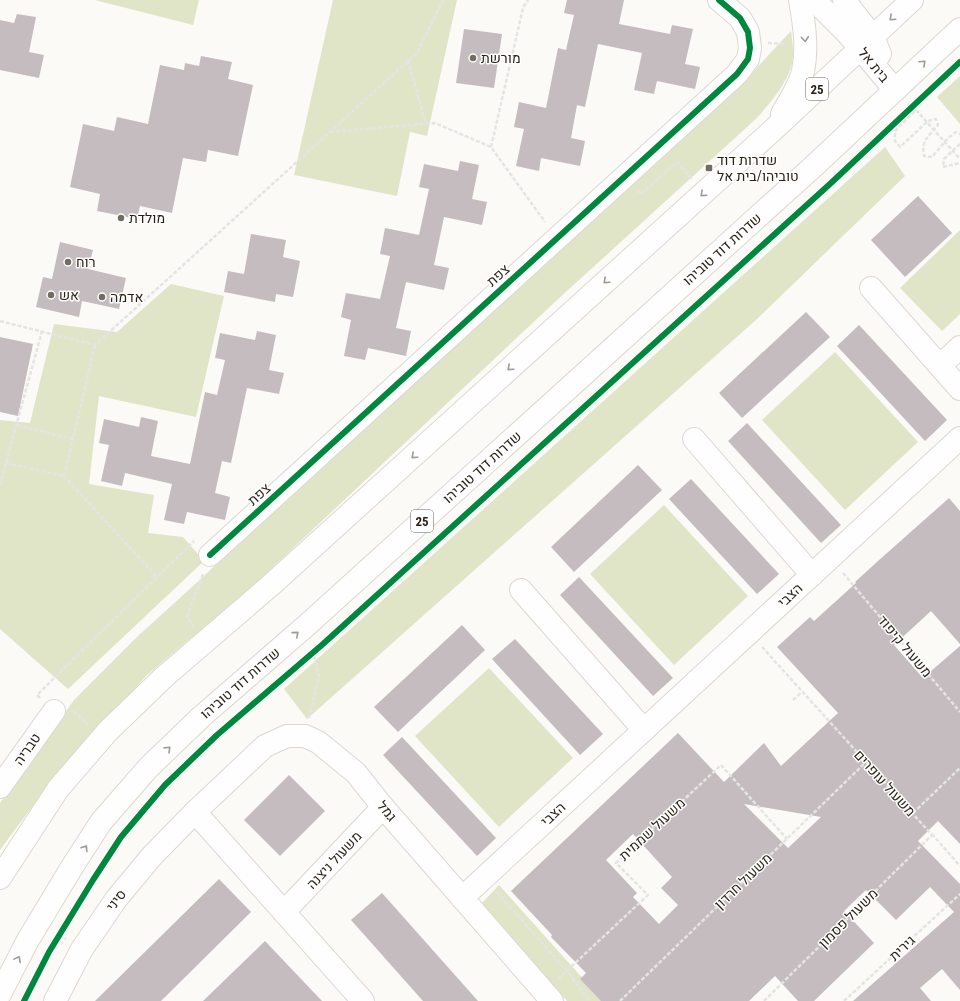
<svg xmlns="http://www.w3.org/2000/svg" width="960" height="1001" font-family="'Roboto Condensed',Heebo,sans-serif">
<rect width="100%" height="100%" fill="#fcfaf7"/>
<g fill="#e0e5c8">
<path d="M 95,0 L 199,0 L 193,25 Z"/>
<path d="M 333,0 L 457,0 L 427,136 L 410,132 L 397,196 L 294,175 Z"/>
<path d="M 791,31 C 792,38 793,46 793,53 C 793,78 773,99 758,117 L 556,301 L 258,581 L 146,676 L 49,784 L 0,850 L 0,803 L 74,700 L 138,636 L 204,576 L 275,507 L 750,75 Z"/>
<path d="M 960,76 L 960,124 L 937,97 Z"/>
<path d="M 885,147 L 905,176 L 757,319 L 307,719 L 284,689 Z"/>
<path d="M 960,230 L 960,314 L 942,331 L 900,288 Z"/>
<path d="M 171,284 L 224,296 L 196,417 L 99,396 L 89,484 L 154,495 L 148,533 L 183,537 L 204,561 L 68,689 L 0,629 L 0,420 L 30,423 L 54,324 L 117,332 Z"/>
<path d="M 835,352 L 918,442 L 845,510 L 762,420 Z"/>
<path d="M 664,505 L 748,596 L 674,665 L 590,574 Z"/>
<path d="M 489,668 L 573,758 L 499,827 L 415,736 Z"/>
<path d="M 499,885 L 603,1001 L 567,1001 L 482,903 Z"/>
</g>
<g fill="#c4bcbf" fill-rule="evenodd">
<path d="M 567,0 L 624,0 L 619,24 L 670,34 L 672,25 L 693,29 L 685,64 L 700,67 L 695,89 L 657,81 L 654,94 L 634,90 L 642,53 L 598,44 L 585,107 L 577,105 L 571,138 L 585,141 L 580,166 L 541,158 L 539,171 L 516,166 L 524,129 L 514,127 L 519,102 L 546,108 L 558,48 L 566,50 L 574,15 L 564,13 Z"/>
<path d="M 17,14 L 36,17 L 29,52 L 44,55 L 39,78 L 0,70 L 0,20 L 14,23 Z"/>
<path d="M 464,29 L 502,34 L 494,88 L 456,83 Z"/>
<path d="M 201,56 L 232,62 L 228,79 L 253,85 L 238,156 L 208,150 L 206,162 L 183,158 L 172,213 L 140,206 L 137,219 L 97,211 L 100,194 L 70,187 L 83,124 L 114,131 L 117,117 L 148,124 L 160,65 L 184,70 L 185,63 L 199,66 Z"/>
<path d="M 460,161 L 479,165 L 472,199 L 487,202 L 482,225 L 444,217 L 434,265 L 449,268 L 444,290 L 406,282 L 396,328 L 411,331 L 406,356 L 368,348 L 365,360 L 344,356 L 351,320 L 341,317 L 346,293 L 380,299 L 390,256 L 380,254 L 385,228 L 419,235 L 429,189 L 419,187 L 424,164 L 458,171 Z"/>
<path d="M 918,196 L 952,233 L 905,277 L 871,240 Z"/>
<path d="M 251,234 L 286,240 L 283,257 L 300,261 L 293,297 L 276,294 L 275,302 L 224,292 L 228,271 L 244,274 Z"/>
<path d="M 60,242 L 93,250 L 88,269 L 126,278 L 119,309 L 82,301 L 79,317 L 36,307 L 43,277 L 52,279 Z"/>
<path d="M 806,312 L 830,337 L 742,418 L 719,393 Z"/>
<path d="M 859,325 L 947,420 L 925,441 L 837,346 Z"/>
<path d="M 257,331 L 276,335 L 269,370 L 284,373 L 279,394 L 247,388 L 231,463 L 222,461 L 215,493 L 230,497 L 225,520 L 187,512 L 184,524 L 164,520 L 172,484 L 125,473 L 122,486 L 101,481 L 109,445 L 99,443 L 104,419 L 139,427 L 141,417 L 158,421 L 151,456 L 190,464 L 205,392 L 217,395 L 225,360 L 215,358 L 220,333 L 255,340 Z"/>
<path d="M 0,337 L 33,344 L 18,416 L 0,412 Z"/>
<path d="M 747,423 L 841,525 L 821,543 L 728,441 Z"/>
<path d="M 638,465 L 662,490 L 574,572 L 551,547 Z"/>
<path d="M 691,479 L 779,574 L 757,594 L 669,499 Z"/>
<path d="M 949,498 L 960,511 L 960,644 L 931,611 L 894,645 L 923,678 L 960,646 L 960,844 L 938,821 L 918,841 L 960,884 L 960,990 L 942,969 L 920,988 L 931,1001 L 853,1001 L 954,912 L 930,887 L 896,920 L 866,890 L 844,911 L 874,943 L 814,1001 L 798,1001 L 775,976 L 749,1001 L 601,1001 L 580,979 L 586,973 L 551,937 L 552,935 L 511,891 L 678,733 L 724,782 L 764,743 L 781,766 L 838,713 L 777,647 L 810,617 L 814,621 L 856,583 L 855,582 L 878,561 ZM 744,804 L 821,817 L 788,848 ZM 633,834 L 672,877 L 661,888 L 678,905 L 659,924 L 633,897 L 637,893 L 606,860 Z"/>
<path d="M 579,577 L 673,678 L 653,696 L 560,595 Z"/>
<path d="M 462,625 L 485,650 L 398,732 L 374,707 Z"/>
<path d="M 515,639 L 603,734 L 580,755 L 492,659 Z"/>
<path d="M 402,737 L 496,838 L 477,856 L 383,755 Z"/>
<path d="M 289,775 L 325,811 L 280,856 L 244,820 Z"/>
<path d="M 219,879 L 251,912 L 161,1001 L 95,1001 Z"/>
<path d="M 382,893 L 478,1001 L 423,1001 L 351,920 Z"/>
<path d="M 265,941 L 322,1001 L 203,1001 Z"/>
</g>
<g fill="none" stroke-linecap="round" stroke-linejoin="round">
<g stroke="#ddd7d0" stroke-width="24">
<g id="minor">
<path d="M 814,0 L 847,33 L 895,90"/>
<path d="M 844,0 L 873,37 L 880,54"/>
<path d="M 871,288 L 960,389"/>
<path d="M 940,366 L 960,347"/>
<path d="M 694,439 L 812,575"/>
<path d="M 210,555 L 737,74 L 748,59 L 750,48 L 748,32 L 740,18 L 719,0"/>
<path d="M 521,590 L 644,730"/>
<path d="M 0,787 L 54,711"/>
<path d="M 195,812 L 363,1001"/>
<path d="M 462,898 L 960,438"/>
<path d="M 284,912 L 383,807"/>
<path d="M 55,1001 L 82,949 L 117,898 L 152,856 L 195,812 L 265,746 L 287,736 L 305,736 L 318,742 L 356,773 L 383,807 L 552,1001"/>
</g>
</g>
<g stroke="#ddd7d0" stroke-width="24">
<g id="highway">
<path d="M 782,114 C 789,101 800,85 803,71 C 808,48 804,23 800,0"/>
<path d="M 0,878 L 58,789 L 108,731 L 164,677 L 271,585 L 773,130 L 912,0"/>
<path d="M 0,994 L 28,940 L 72,867 L 101,822 L 148,768 L 201,717 L 307,625 L 815,165 L 960,29"/>
</g>
</g>
<g stroke="#e5e4e3" stroke-width="2.5" stroke-dasharray="4 2" stroke-linecap="butt">
<path d="M 768,43 L 787,44"/>
<path d="M 408,60 L 426,124"/>
<path d="M 908,104 L 916,110 L 895,131 L 895,141 L 900,147 L 928,121 L 936,119 L 938,125 C 929,136 921,140 924,156 L 932,157 L 948,138 L 956,132 L 960,134"/>
<path d="M 916,110 L 960,159"/>
<path d="M 330,132 L 435,123 L 491,147 L 545,222"/>
<path d="M 960,144 L 944,159 L 943,167 L 960,163"/>
<path d="M 491,147 L 523,8 L 528,0"/>
<path d="M 637,190 L 641,194 L 677,162 L 692,179"/>
<path d="M 0,321 L 95,345 L 417,53 L 443,0"/>
<path d="M 17,425 L 73,439 L 95,345"/>
<path d="M 6,463 L 64,476 L 73,439"/>
<path d="M 64,476 L 157,577"/>
<path d="M 0,485 L 42,331"/>
<path d="M 843,573 L 960,712"/>
<path d="M 194,627 L 187,617 L 203,574"/>
<path d="M 762,647 L 932,835"/>
<path d="M 40,698 L 37,695 L 194,541"/>
<path d="M 793,700 L 802,692"/>
<path d="M 73,711 L 88,724"/>
<path d="M 309,718 L 319,675 L 313,652"/>
<path d="M 913,813 L 960,768"/>
<path d="M 932,834 L 960,866"/>
<path d="M 497,892 L 567,971 L 590,1001"/>
<path d="M 59,936 L 66,939"/>
<path d="M 56,940 L 63,943"/>
<path d="M 558,979 L 648,895 L 616,863 L 721,765 L 787,839"/>
<path d="M 620,1001 L 866,762"/>
<path d="M 764,1001 L 932,835"/>
<path d="M 844,1001 L 960,894"/>
</g>
<use href="#minor" stroke="#fffefe" stroke-width="22"/>
<use href="#highway" stroke="#fffefe" stroke-width="22"/>
<g stroke="#fff" stroke-width="8">
<g id="cycleway">
<path d="M 210,555 L 737,74 L 748,59 L 750,48 L 748,32 L 740,18 L 719,0"/>
<path d="M 24,1001 L 49,952 L 93,880 L 121,837 L 165,785 L 217,735 L 323,644 L 831,183 L 960,62"/>
</g>
</g>
<use href="#cycleway" stroke="#00873e" stroke-width="6"/>
</g>
<defs><path id="oneway-chevron" d="M-2-3.5L2.5 0L-2 3.5" fill="none" stroke-width="1.6" stroke-linecap="round" stroke-linejoin="round"/></defs>
<g stroke="#9e9a94">
<use href="#oneway-chevron" transform="translate(892 18) rotate(137)"/>
<use href="#oneway-chevron" transform="translate(805 39) rotate(85)"/>
<use href="#oneway-chevron" transform="translate(923 63) rotate(-43)"/>
<use href="#oneway-chevron" transform="translate(703 194) rotate(138)"/>
<use href="#oneway-chevron" transform="translate(606 281) rotate(138)"/>
<use href="#oneway-chevron" transform="translate(510 368) rotate(138)"/>
<use href="#oneway-chevron" transform="translate(414 456) rotate(138)"/>
<use href="#oneway-chevron" transform="translate(296 634) rotate(-41)"/>
<use href="#oneway-chevron" transform="translate(168 749) rotate(-44)"/>
<use href="#oneway-chevron" transform="translate(85 848) rotate(-57)"/>
<use href="#oneway-chevron" transform="translate(18 959) rotate(-62)"/>
</g>
<g fill="#726c63" stroke="#fff" stroke-width="1.5">
<circle cx="473" cy="58" r="4"/>
<rect x="705" y="164" width="8" height="8" rx="2"/>
<circle cx="121" cy="218" r="4"/>
<circle cx="68" cy="262" r="4"/>
<circle cx="51" cy="295" r="4"/>
<circle cx="102" cy="297" r="4"/>
</g>
<g text-anchor="middle" stroke-width="3" stroke-linejoin="round" paint-order="stroke">
<g fill="#fff" stroke="#68625a" stroke-width="1">
<rect x="806" y="78" width="22" height="22" rx="3"/>
<rect x="411" y="510" width="22" height="22" rx="3"/>
</g>
<g font-size="13" font-weight="bold" fill="#271f13">
<text x="817" y="94">25</text>
<text x="422" y="526">25</text>
</g>
<g font-size="14" fill="#271f13" stroke="#fff" text-anchor="start">
<text x="481" y="63">מורשת</text>
<text x="717" y="165">שדרות דוד<tspan x="717" dy="16">טוביהו/בית אל</tspan></text>
<text x="129" y="223">מולדת</text>
<text x="76" y="267">רוח</text>
<text x="59" y="300">אש</text>
<text x="110" y="302">אדמה</text>
</g>
<g font-size="14" fill="#271f13" stroke="#fff">
<text transform="translate(874 65) rotate(51)" y="5">בית אל</text>
<text transform="translate(722 249) rotate(-42)" y="5">שדרות דוד טוביהו</text>
<text transform="translate(498 275) rotate(-42)" y="5">צפת</text>
<text transform="translate(482 467) rotate(-42)" y="5">שדרות דוד טוביהו</text>
<text transform="translate(259 494) rotate(-42)" y="5">צפת</text>
<text transform="translate(790 595) rotate(-43)" y="5">הצבי</text>
<text transform="translate(905 646) rotate(50)" y="5">משעול קיפוד</text>
<text transform="translate(240 683) rotate(-41)" y="5">שדרות דוד טוביהו</text>
<text transform="translate(27 749) rotate(-55)" y="5">טבריה</text>
<text transform="translate(885 783) rotate(48)" y="5">משעול עופרים</text>
<text transform="translate(387 811) rotate(50)" y="5">גמל</text>
<text transform="translate(553 814) rotate(-43)" y="5">הצבי</text>
<text transform="translate(652 829) rotate(-43)" y="5">משעול שממית</text>
<text transform="translate(334 860) rotate(-47)" y="5">משעול ניצנה</text>
<text transform="translate(743 881) rotate(-44)" y="5">משעול חרדון</text>
<text transform="translate(116 900) rotate(-53)" y="5">סיני</text>
<text transform="translate(848 918) rotate(-45)" y="5">משעול פסמון</text>
<text transform="translate(902 948) rotate(-43)" y="5">גירית</text>
</g>
</g>
</svg>
